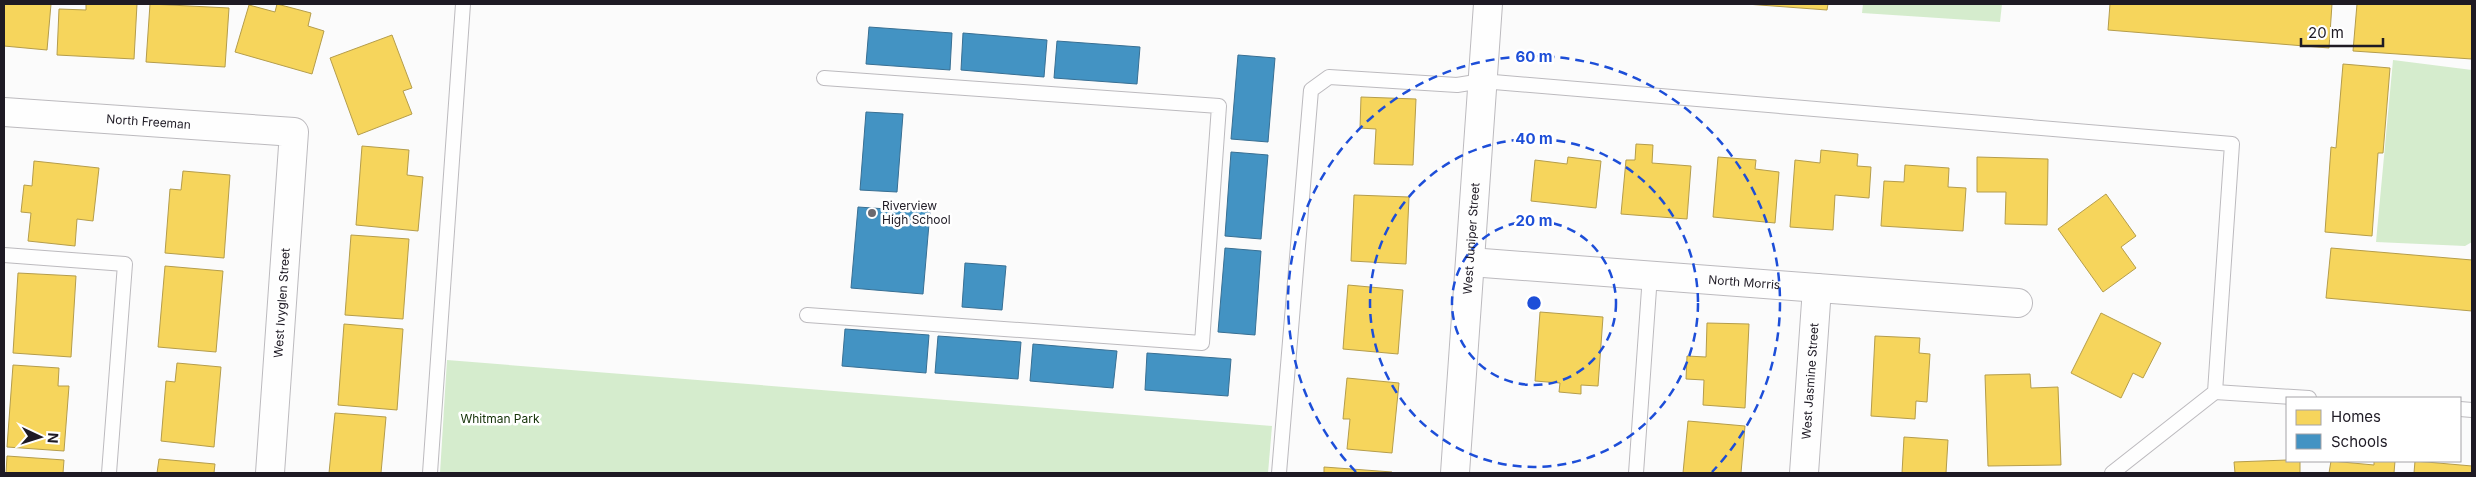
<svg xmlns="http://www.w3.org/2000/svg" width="2476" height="477" font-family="Inter,sans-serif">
<rect width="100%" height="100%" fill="#fbfbfb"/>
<g fill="#d5eccd">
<path d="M 1863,4 L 2002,4 L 2000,22 L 1862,13 Z"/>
<path d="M 2393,60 L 2472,70 L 2472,242 L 2465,246 L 2376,242 Z"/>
<path d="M 447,360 L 1272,426 L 1268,473 L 440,473 Z"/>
</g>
<g fill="#f6d55c" stroke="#b59d4b">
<path d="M 4,4 L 51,4 L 47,50 L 4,46 Z"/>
<path d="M 86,4 L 137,4 L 134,59 L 57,55 L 59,9 L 86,10 Z"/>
<path d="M 150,4 L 229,8 L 225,67 L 146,62 Z"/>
<path d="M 277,4 L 311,13 L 308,26 L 324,31 L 312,74 L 235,52 L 249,5 L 275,12 Z"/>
<path d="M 1746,4 L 1828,4 L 1827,10 Z"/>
<path d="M 2110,4 L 2332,4 L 2329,48 L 2108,30 Z"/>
<path d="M 2357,4 L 2472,4 L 2472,59 L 2353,51 Z"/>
<path d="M 392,35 L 412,88 L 403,91 L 412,114 L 358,135 L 330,58 Z"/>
<path d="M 2343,64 L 2390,68 L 2383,153 L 2378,153 L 2372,236 L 2325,232 L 2331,147 L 2336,148 Z"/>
<path d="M 1361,97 L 1416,99 L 1413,165 L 1374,164 L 1376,129 L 1360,128 Z"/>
<path d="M 1636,144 L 1653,145 L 1652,163 L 1691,166 L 1687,219 L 1621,214 L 1626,160 L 1635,160 Z"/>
<path d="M 362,146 L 409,150 L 407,175 L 423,177 L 418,231 L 356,225 Z"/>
<path d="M 1821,150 L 1858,154 L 1857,166 L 1871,167 L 1869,198 L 1835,195 L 1833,230 L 1790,227 L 1795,160 L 1820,163 Z"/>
<path d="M 1568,157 L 1601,161 L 1596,208 L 1531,201 L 1535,160 L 1567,164 Z"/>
<path d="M 1718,157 L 1756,160 L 1755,169 L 1779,172 L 1775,223 L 1713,217 Z"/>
<path d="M 1977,157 L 2048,159 L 2047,225 L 2005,224 L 2006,192 L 1977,192 Z"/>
<path d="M 34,161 L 99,168 L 93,221 L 77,219 L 75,246 L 28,241 L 31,213 L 21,212 L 24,185 L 32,186 Z"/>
<path d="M 1905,165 L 1949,168 L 1948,187 L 1966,188 L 1963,231 L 1881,226 L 1884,181 L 1904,182 Z"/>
<path d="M 183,171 L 230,175 L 224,258 L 165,253 L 170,189 L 181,190 Z"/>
<path d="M 2106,194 L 2136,236 L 2121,247 L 2136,268 L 2103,292 L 2058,229 Z"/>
<path d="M 1354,195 L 1409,197 L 1406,264 L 1351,261 Z"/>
<path d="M 351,235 L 409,239 L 403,319 L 345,315 Z"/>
<path d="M 2331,248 L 2472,260 L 2472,311 L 2326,298 Z"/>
<path d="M 165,266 L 223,271 L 216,352 L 158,347 Z"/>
<path d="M 18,273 L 76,276 L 71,357 L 13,353 Z"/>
<path d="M 1348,285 L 1403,290 L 1398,354 L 1343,349 Z"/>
<path d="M 1540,312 L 1603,317 L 1598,386 L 1581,385 L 1581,394 L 1559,392 L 1560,383 L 1535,381 Z"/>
<path d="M 2101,313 L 2161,343 L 2143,378 L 2133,373 L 2121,398 L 2071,373 Z"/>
<path d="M 1707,323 L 1749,324 L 1745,408 L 1703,405 L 1704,380 L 1686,379 L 1687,356 L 1706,357 Z"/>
<path d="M 344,324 L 403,329 L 397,410 L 338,405 Z"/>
<path d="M 1875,336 L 1920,338 L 1919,353 L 1930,354 L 1927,402 L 1916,401 L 1915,419 L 1871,416 Z"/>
<path d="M 177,363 L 221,367 L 214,447 L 161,441 L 166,381 L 175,382 Z"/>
<path d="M 13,365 L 59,368 L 58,386 L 69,386 L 64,451 L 7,447 Z"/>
<path d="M 2030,374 L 2031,388 L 2058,387 L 2061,465 L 1988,466 L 1985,375 Z"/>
<path d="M 1347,378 L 1399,383 L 1392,453 L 1347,449 L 1350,419 L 1343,419 Z"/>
<path d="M 335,413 L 386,417 L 381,473 L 329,473 Z"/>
<path d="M 1688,421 L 1745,426 L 1741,473 L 1683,473 Z"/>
<path d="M 1904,437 L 1948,440 L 1946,473 L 1902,473 Z"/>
<path d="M 7,456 L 64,460 L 63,473 L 6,473 Z"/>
<path d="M 159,459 L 215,464 L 214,473 L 157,473 Z"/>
<path d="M 2287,460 L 2300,461 L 2300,473 L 2235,473 L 2234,462 Z"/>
<path d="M 2331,461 L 2374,465 L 2374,461 L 2395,461 L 2394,473 L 2329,473 Z"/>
<path d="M 2415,461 L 2472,466 L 2472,473 L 2414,473 Z"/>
<path d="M 1324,467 L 1392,472 L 1391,473 L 1324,473 Z"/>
</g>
<g fill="#4393c3" stroke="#386f93">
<path d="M 869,27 L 952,33 L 950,70 L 866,64 Z"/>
<path d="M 963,33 L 1047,40 L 1044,77 L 961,70 Z"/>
<path d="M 1057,41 L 1140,47 L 1137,84 L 1054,78 Z"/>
<path d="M 1238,55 L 1275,58 L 1268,142 L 1231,139 Z"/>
<path d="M 866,112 L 903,114 L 897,192 L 860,190 Z"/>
<path d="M 1231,152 L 1268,155 L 1261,239 L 1225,236 Z"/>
<path d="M 858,207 L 930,212 L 923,294 L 851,288 Z"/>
<path d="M 1225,248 L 1261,251 L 1255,335 L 1218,332 Z"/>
<path d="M 965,263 L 1006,266 L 1002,310 L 962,307 Z"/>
<path d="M 845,329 L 929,335 L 926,373 L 842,366 Z"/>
<path d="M 938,336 L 1021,342 L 1018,379 L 935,373 Z"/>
<path d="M 1033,344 L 1117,351 L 1113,388 L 1030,381 Z"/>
<path d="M 1147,353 L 1231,359 L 1228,396 L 1145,390 Z"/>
</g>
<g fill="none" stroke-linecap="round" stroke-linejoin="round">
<g stroke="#bcbabe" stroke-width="16">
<g id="lane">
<path d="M 4,255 L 125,264 L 109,473"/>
<path d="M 807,315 L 1202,343 L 1219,106 L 824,78"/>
<path d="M 2215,392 L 2309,398"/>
<path d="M 2460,409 L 2472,410"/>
<path d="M 430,473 L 463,4"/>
<path d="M 1279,473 L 1311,90 L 1329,77 L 1457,85 L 1482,81 L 2232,144 L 2215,392 L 2112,473"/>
<path d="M 1636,473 L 1650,275"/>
</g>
</g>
<g stroke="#bcbabe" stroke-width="30">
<g id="street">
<path id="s1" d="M 4,112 L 294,132 L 270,473"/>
<path id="s2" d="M 1470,262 L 2018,303"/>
<path id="s3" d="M 1455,473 L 1488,4"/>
<path id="s4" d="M 1804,473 L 1817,288"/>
</g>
</g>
<use href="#lane" stroke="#fefefe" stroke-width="14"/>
<use href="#street" stroke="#fefefe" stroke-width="28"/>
</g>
<g fill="none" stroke="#1d4ed8" stroke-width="2.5" stroke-dasharray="9 6">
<circle cx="1534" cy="303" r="82"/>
<circle cx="1534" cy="303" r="164"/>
<path d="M1356 472A246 246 0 1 1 1712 472"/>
</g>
<circle fill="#6b696f" stroke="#fff" stroke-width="2" cx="872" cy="213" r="5"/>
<g text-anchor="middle" stroke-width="5" stroke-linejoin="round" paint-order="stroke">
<g font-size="12" fill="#1e1a24" stroke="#fff">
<text dy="4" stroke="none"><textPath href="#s1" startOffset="145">North Freeman</textPath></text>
<text dy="4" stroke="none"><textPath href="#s3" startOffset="235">West Juniper Street</textPath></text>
<text dy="4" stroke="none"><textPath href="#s2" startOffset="275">North Morris</textPath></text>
<text transform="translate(282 303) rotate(-86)" y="4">West Ivyglen Street</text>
<text dy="4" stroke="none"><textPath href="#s4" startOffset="92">West Jasmine Street</textPath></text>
</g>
<g font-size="12" fill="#1e1a24" stroke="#fff" text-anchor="start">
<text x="882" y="210">Riverview<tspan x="882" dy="14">High School</tspan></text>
</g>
<g font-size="12" fill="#133106" stroke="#fff">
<text x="500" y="423">Whitman Park</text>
</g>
</g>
<circle cx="1534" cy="303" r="8" fill="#1d4ed8" stroke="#fff" stroke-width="2.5"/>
<g font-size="15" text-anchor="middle" font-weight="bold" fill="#1d4ed8" stroke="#fff" stroke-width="5" stroke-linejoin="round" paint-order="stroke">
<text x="1534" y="62">60 m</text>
<text x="1534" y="144">40 m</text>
<text x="1534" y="226">20 m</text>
</g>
<rect width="2476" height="477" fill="none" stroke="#1e1a24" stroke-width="10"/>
<rect x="2286" y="397" width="175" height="65" fill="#ffffff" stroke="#a5a3a7"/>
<rect x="2296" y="410" width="25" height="15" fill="#f6d55c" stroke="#a5a3a7"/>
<text x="2331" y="422" font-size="15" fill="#1e1a24">Homes</text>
<rect x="2296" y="434" width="25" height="15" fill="#4393c3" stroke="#a5a3a7"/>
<text x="2331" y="447" font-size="15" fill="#1e1a24">Schools</text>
<g transform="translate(40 437) rotate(94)" stroke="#ffffff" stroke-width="4" paint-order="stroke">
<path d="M0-4L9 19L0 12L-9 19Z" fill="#1e1a24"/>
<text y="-8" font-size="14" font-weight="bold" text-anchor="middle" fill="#1e1a24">N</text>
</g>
<path d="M2301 38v8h82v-8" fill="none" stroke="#1e1a24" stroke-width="2.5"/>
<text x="2308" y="38" font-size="15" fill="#1e1a24" stroke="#ffffff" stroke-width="4" paint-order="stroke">20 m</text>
</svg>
